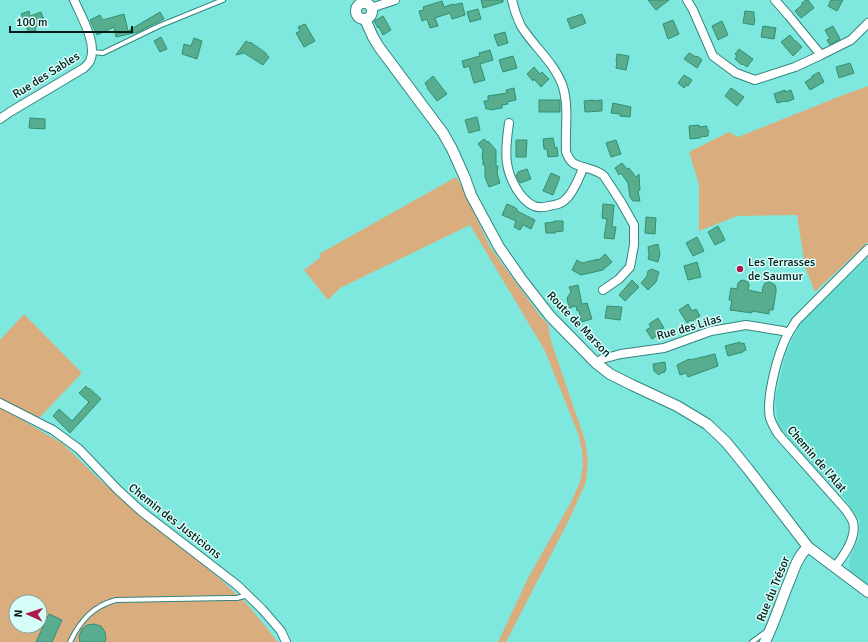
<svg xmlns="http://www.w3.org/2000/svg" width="868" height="642" font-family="Signika,sans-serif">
<rect width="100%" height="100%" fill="#7fe8de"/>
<path fill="#67ddd2" d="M 868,257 L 868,585 L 849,571 L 850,557 L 859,538 L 860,521 L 844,498 L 805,458 L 778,425 L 775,399 L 786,353 L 801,322 Z"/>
<g fill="#daad7e" fill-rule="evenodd">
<path d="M 868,86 L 868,242 L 815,292 L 805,267 L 797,215 L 737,216 L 699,231 L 699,184 L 689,152 L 729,132 L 738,137 L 838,97 Z"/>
<path d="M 456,177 L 460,183 L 490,247 L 541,317 L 548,324 L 551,341 L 585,440 L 588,460 L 586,482 L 570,518 L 506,642 L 498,642 L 528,578 L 571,502 L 580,482 L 583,465 L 582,452 L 579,436 L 545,351 L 470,225 L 340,288 L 328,300 L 304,270 L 321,257 L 319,254 Z"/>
<path d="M 24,314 L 82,373 L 38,419 L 0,399 L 0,340 Z"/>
<path d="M 0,407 L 63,444 L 101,481 L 219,578 L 247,604 L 278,642 L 0,642 ZM 16,602 L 40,602 L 40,626 L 16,626 Z"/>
</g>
<g fill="#58ad8e" stroke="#338f70">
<path d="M 481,0 L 503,0 L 503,2 L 483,8 Z"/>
<path d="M 648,0 L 669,0 L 656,10 Z"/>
<path d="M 806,0 L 808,0 L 814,8 L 801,18 L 795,11 L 802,5 L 802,3 Z"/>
<path d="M 831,0 L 843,0 L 837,11 L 828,6 Z"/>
<path d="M 442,1 L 444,7 L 453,4 L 453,5 L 462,3 L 465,15 L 452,19 L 450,13 L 435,18 L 438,26 L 430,28 L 427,19 L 422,21 L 419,11 L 424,10 L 423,7 Z"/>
<path d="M 478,9 L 481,19 L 470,22 L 467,12 Z"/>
<path d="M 29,11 L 30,16 L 41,12 L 45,23 L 35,27 L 36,31 L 29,33 L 21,14 Z"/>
<path d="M 745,11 L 754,12 L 754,17 L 755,18 L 754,25 L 743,23 Z"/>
<path d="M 160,12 L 164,19 L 138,32 L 116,37 L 114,27 L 97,35 L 90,20 L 100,15 L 103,20 L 124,14 L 128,31 Z"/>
<path d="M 582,14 L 586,23 L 571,29 L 567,19 Z"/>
<path d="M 383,16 L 391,30 L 383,35 L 379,27 L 378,28 L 374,21 Z"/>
<path d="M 673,20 L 679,34 L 668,39 L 663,24 Z"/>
<path d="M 722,21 L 728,35 L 718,40 L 712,26 Z"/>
<path d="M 305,24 L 315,41 L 304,47 L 296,33 L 300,31 L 298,27 Z"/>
<path d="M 763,26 L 776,28 L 774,39 L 761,37 Z"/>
<path d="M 833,26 L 840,39 L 830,45 L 827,40 L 830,39 L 825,30 Z"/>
<path d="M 505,32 L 508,43 L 498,46 L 494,35 Z"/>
<path d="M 790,35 L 795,41 L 796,41 L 802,47 L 793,56 L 781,42 Z"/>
<path d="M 161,37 L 167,49 L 160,52 L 154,41 Z"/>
<path d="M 194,38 L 202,41 L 197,59 L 182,54 L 184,44 L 191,46 Z"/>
<path d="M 246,41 L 249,43 L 250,42 L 266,53 L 266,54 L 269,57 L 263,65 L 244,53 L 236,55 Z"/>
<path d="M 739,49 L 753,59 L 747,67 L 743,64 L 742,65 L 735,59 L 737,56 L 735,54 Z"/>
<path d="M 490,50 L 493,60 L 480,64 L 485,80 L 474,83 L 469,66 L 464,68 L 462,61 L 480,56 L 479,53 Z"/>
<path d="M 689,53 L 696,57 L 697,56 L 702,60 L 697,68 L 684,59 Z"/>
<path d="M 617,54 L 629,56 L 626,70 L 616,68 L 617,61 L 616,61 Z"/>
<path d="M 513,56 L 517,68 L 503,72 L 499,60 Z"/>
<path d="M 850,63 L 854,73 L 839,78 L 836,67 Z"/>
<path d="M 534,67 L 540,74 L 542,72 L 549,79 L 541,87 L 534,79 L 533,81 L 527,74 Z"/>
<path d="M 819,72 L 824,82 L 810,90 L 805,82 L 812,78 L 812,76 Z"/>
<path d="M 684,75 L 692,80 L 688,86 L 686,85 L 684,88 L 678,83 Z"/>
<path d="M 433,76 L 447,94 L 437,101 L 427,88 L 428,88 L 425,83 Z"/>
<path d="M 514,88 L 516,100 L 507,102 L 508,104 L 502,105 L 502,108 L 490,110 L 489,109 L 486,109 L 484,101 L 488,101 L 488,96 L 507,93 L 506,90 Z"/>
<path d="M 731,88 L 744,97 L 737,106 L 725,96 Z"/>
<path d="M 785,90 L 785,92 L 791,90 L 794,99 L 786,102 L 785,101 L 777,103 L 774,94 Z"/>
<rect x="539" y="100" width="21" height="12"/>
<path d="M 593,100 L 593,101 L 602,100 L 602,111 L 585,112 L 584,101 Z"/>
<path d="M 613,103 L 631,107 L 630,117 L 620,116 L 620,114 L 611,113 Z"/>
<path d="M 477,117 L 480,130 L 469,133 L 465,120 Z"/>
<path d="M 30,118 L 45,119 L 45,129 L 29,128 Z"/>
<path d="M 699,125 L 699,127 L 707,126 L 707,129 L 709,131 L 708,133 L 708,136 L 700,137 L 700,138 L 690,139 L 689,126 Z"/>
<path d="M 553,138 L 555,148 L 557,147 L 558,156 L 548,157 L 547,149 L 544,149 L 543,139 Z"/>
<path d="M 484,139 L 487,142 L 488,141 L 496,150 L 496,166 L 498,166 L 497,173 L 500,183 L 489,187 L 485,177 L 485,165 L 483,165 L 483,160 L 482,158 L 483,150 L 478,144 Z"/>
<path d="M 516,140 L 527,140 L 526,157 L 516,157 Z"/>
<path d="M 616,140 L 621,154 L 611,157 L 606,143 Z"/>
<path d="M 622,163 L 627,169 L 629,168 L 636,177 L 639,174 L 640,190 L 638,191 L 640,201 L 633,201 L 630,197 L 628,183 L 621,173 L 619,175 L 615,168 Z"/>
<path d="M 527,169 L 531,179 L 520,183 L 516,175 L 518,174 L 518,172 Z"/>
<path d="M 551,173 L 560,177 L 553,195 L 543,191 Z"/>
<path d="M 507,204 L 514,207 L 517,209 L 517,211 L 535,220 L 531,229 L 523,225 L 520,230 L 514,227 L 516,221 L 502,215 Z"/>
<path d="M 603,204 L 614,205 L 612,227 L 616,227 L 614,239 L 604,238 L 607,219 L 602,218 Z"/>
<path d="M 646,217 L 656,218 L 655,234 L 645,233 Z"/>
<path d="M 554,221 L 563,221 L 563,231 L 555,232 L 555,233 L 546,233 L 545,223 L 554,222 Z"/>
<path d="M 718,226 L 725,240 L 715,245 L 708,232 Z"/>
<path d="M 697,237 L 704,251 L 693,256 L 686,243 Z"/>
<path d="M 658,244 L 660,254 L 658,262 L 648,259 L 649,254 L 648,247 Z"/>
<path d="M 605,254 L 612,262 L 603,270 L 581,275 L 572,270 L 577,260 L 582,263 L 599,259 L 599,260 Z"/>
<path d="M 697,262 L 701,277 L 688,280 L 684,266 Z"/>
<path d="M 652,269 L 659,272 L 656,282 L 648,290 L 641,283 L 647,276 L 648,271 Z"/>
<path d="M 632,280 L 639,287 L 625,301 L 619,295 Z"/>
<path d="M 743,280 L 748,282 L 749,285 L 748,290 L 762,293 L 763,287 L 765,283 L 769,282 L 772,283 L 775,285 L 776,288 L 776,292 L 773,310 L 769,310 L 769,314 L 752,311 L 752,313 L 730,310 L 732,300 L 729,300 L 731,288 L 737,289 L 738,283 L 740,281 Z"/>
<path d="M 578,285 L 582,304 L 587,303 L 592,319 L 581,322 L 579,310 L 577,311 L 576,306 L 569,308 L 567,298 L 571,292 L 569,287 Z"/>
<path d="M 688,304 L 692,311 L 696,309 L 700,316 L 692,321 L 691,320 L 687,323 L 679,310 Z"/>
<path d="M 607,306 L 622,307 L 620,320 L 605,318 Z"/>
<path d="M 658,318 L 664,328 L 660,329 L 661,333 L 652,339 L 646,330 L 651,327 L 649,324 Z"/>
<path d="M 740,342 L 741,344 L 744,343 L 746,350 L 743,351 L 743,352 L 728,356 L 725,346 Z"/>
<path d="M 715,354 L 718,366 L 688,377 L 686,373 L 680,375 L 677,365 L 689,359 L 690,360 Z"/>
<path d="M 665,362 L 666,370 L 664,371 L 665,372 L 661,373 L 659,375 L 654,371 L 653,364 Z"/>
<path d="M 86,386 L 88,389 L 89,388 L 101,399 L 70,433 L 53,416 L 59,409 L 72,421 L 89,402 L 79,393 Z"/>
<path d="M 49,614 L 62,620 L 52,642 L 36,642 Z"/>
<path d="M 94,624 L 101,626 L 105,632 L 106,639 L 105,642 L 80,642 L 79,636 L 82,629 L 87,625 Z"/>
</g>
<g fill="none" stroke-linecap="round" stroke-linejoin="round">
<g stroke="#33857e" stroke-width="6">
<g id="service">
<path d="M 92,52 L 103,53 L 159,26 L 223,0"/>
<path d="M 70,642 C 80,621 93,606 116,600 L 227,598 L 237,598 L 248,595"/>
<path d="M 752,642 L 767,631"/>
</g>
</g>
<g stroke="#33857e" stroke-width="10">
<g id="minor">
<path d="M 512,0 C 514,9 517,18 521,26 C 534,47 555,63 563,87 C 569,107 565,131 566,152 C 568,156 569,160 573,163 C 583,169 596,168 604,176 L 621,202 L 634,225 L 634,245 L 630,267 L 619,279 L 603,290"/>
<path d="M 687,0 L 693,10 L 713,56 L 736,73 L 755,80 L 795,67 L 821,55 L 851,40 L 868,23"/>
<path d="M 775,0 L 789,16 L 821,55"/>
<path d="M 371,8 L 395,0"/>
<path d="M 0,119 L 10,112 L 84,68 C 86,66 89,63 90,61 C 98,44 81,16 74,0"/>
<path d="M 509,123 C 507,137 505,150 507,163 C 509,178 520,200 534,206 C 539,208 545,207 549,206 C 555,205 562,204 566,199 C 572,194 581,175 583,167"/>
<path d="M 596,363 L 602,359 L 621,354 L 664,348 L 711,331 L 746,325 L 783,331 L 788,333"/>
<path d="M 0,403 L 53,430 L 79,449 L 118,490 L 141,511 L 237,585 L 262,609 L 281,631 L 286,642"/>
<path d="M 835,567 C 844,555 857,538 853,522 C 851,517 848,513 845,509 L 778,434 C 775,429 772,424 770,418 C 766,400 776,362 783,345 C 786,336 791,329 796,321 L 868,249"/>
</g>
</g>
<g stroke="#33857e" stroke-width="12">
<g id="tertiary">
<circle cx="364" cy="11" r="8"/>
<path d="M 365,19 L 373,37 L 379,47 L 443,133 L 452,149 L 465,178 L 471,195 L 499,247 L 522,280 L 550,316 L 596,363 L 610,374 L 632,385 L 677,406 L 707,424 L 726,442 L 748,469 L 808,547 L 868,592"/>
<path d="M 765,642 C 775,621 782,598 791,577 C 795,566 799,555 808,547"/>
</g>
</g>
<use href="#service" stroke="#fff" stroke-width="4"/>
<use href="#minor" stroke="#fff" stroke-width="8"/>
<use href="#tertiary" stroke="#fff" stroke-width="10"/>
</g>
<circle fill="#ac1a4d" stroke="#d7fdf8" stroke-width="1.5" cx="740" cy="269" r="4"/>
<g text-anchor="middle" stroke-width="3" stroke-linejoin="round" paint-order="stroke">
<g font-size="12" fill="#031a18" stroke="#d7fdf8">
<text transform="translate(46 75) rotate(-32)" y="4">Rue des Sables</text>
<text transform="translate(579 324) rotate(46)" y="4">Route de Marson</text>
<text transform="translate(689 327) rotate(-16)" y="4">Rue des Lilas</text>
<text transform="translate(817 459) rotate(49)" y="4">Chemin de l'Alat</text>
<text transform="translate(175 521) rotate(38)" y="4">Chemin des Justicions</text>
<text transform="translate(773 589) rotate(-68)" y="4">Rue du Trésor</text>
</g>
<g font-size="12" fill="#031a18" stroke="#d7fdf8" text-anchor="start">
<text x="748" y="266">Les Terrasses<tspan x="748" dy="14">de Saumur</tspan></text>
</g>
</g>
<g transform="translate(28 614) rotate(273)"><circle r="19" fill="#d7fdf8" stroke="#82a29e"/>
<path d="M0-3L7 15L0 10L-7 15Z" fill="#ac1a4d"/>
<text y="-6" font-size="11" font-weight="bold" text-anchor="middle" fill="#031a18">N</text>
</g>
<path d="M10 26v6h122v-6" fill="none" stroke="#031a18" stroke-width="2"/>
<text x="16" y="26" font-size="12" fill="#031a18" stroke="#d7fdf8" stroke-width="3" paint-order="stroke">100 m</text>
</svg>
